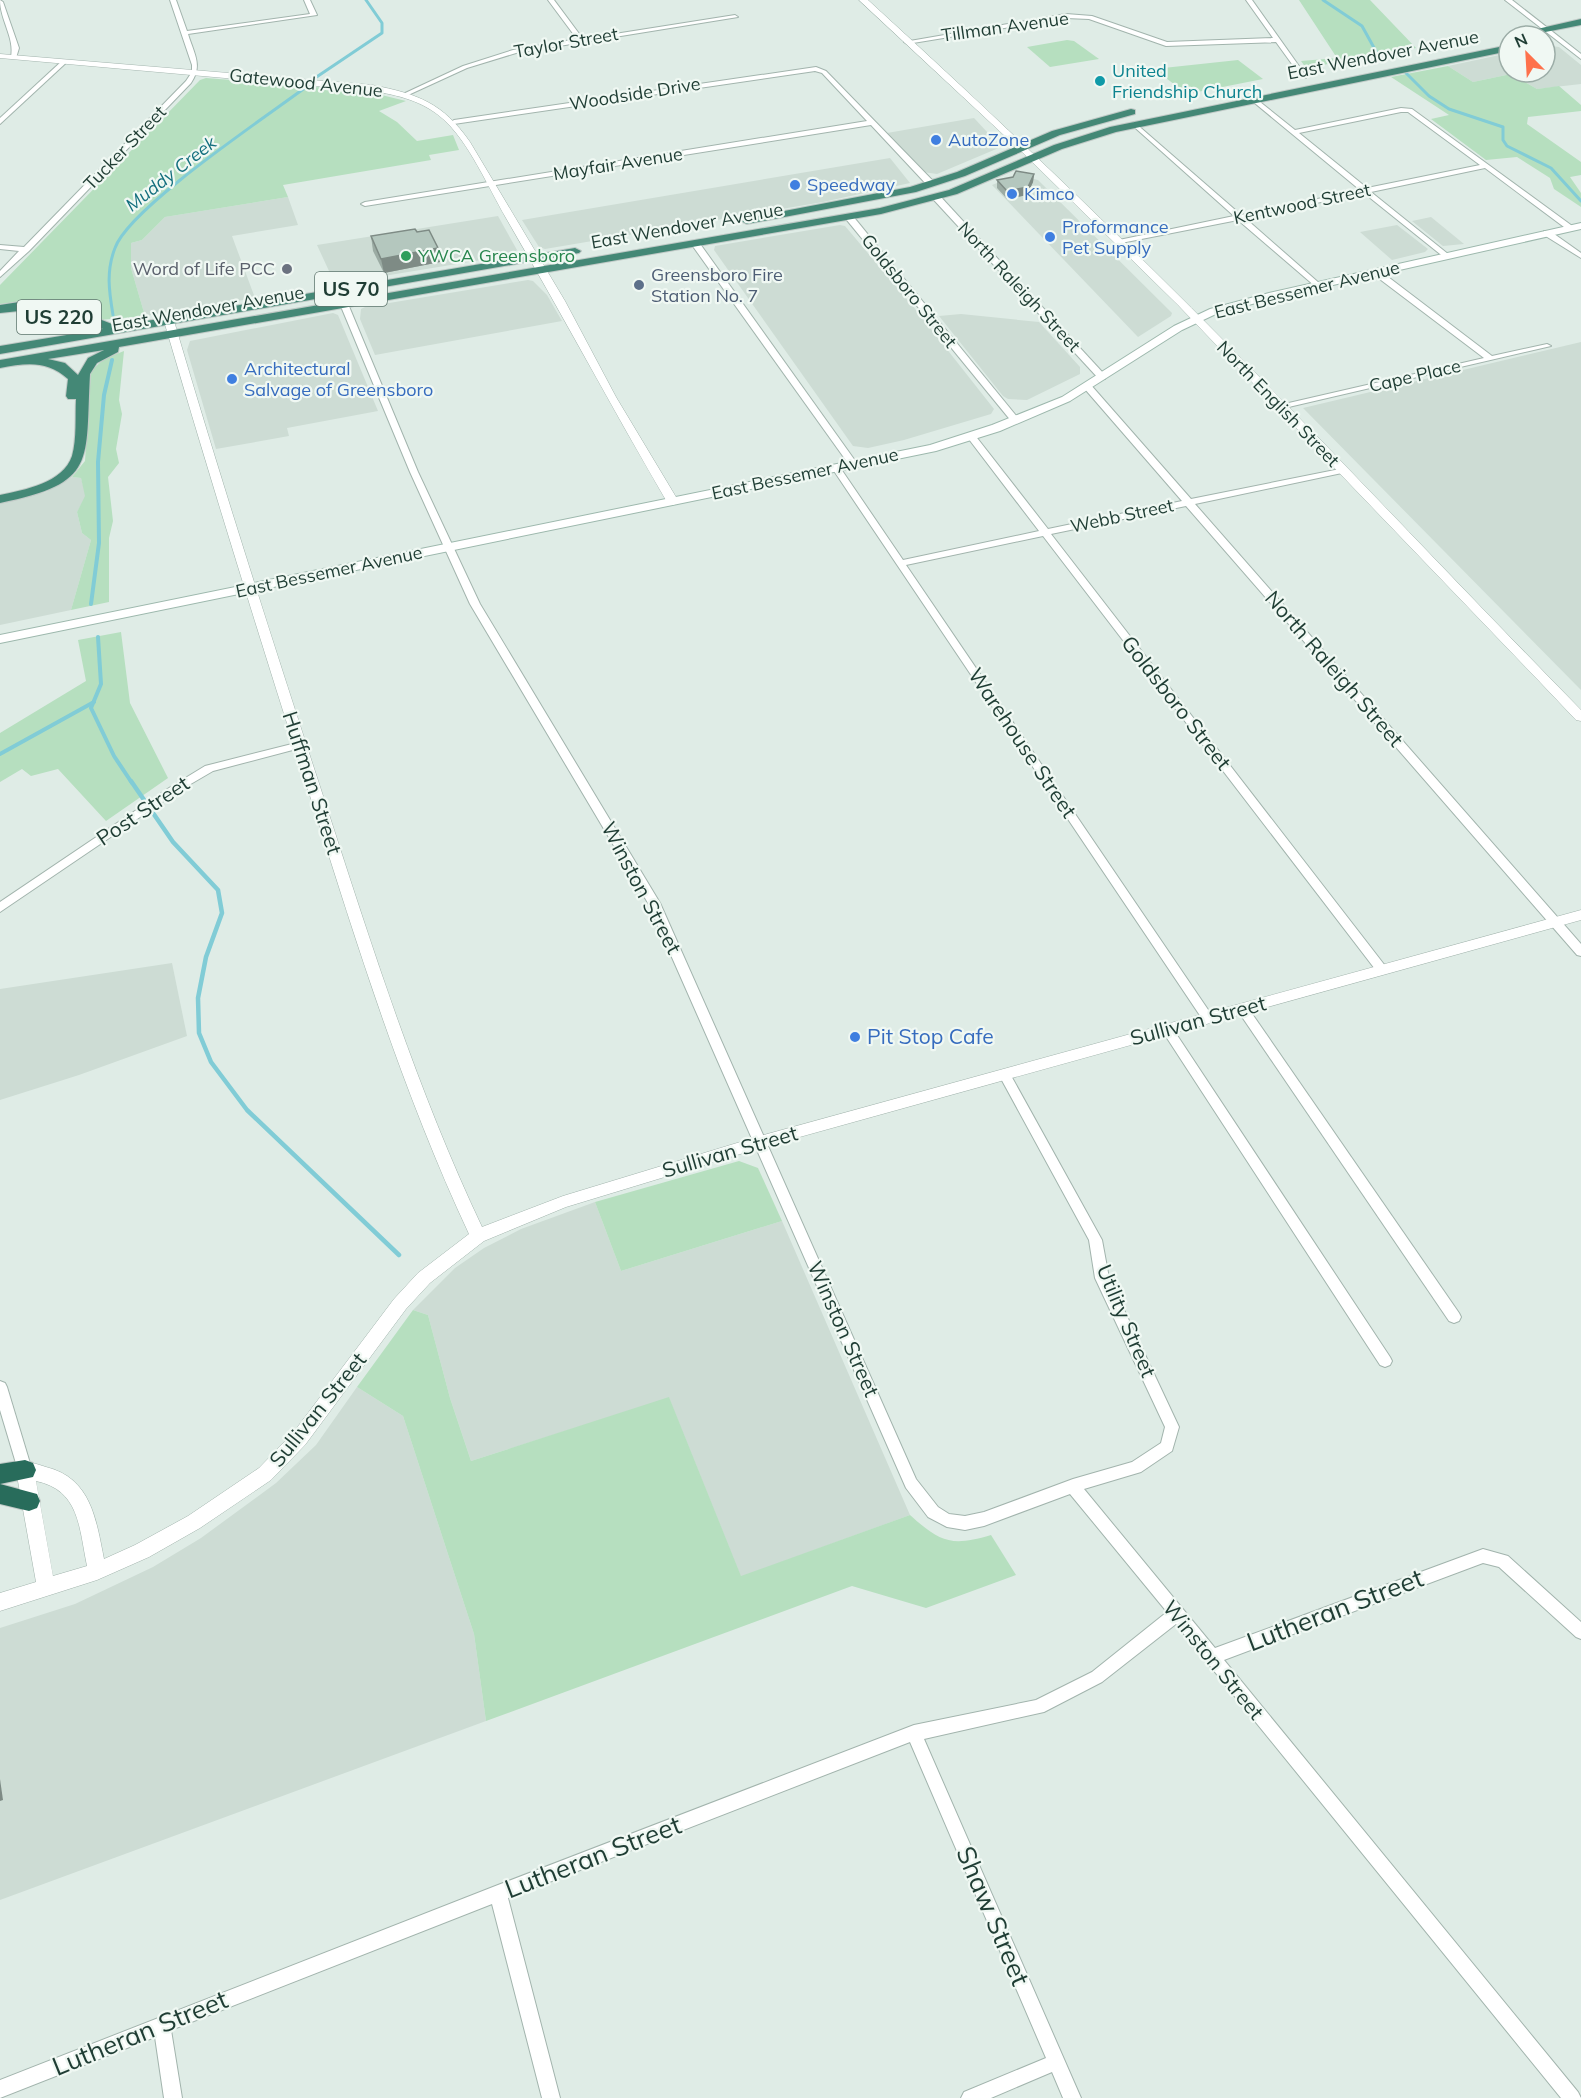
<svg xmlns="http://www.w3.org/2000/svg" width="1581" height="2098" font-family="Mulish,sans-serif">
<rect width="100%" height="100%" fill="#dfece6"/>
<g fill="#cddcd4">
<path d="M 1545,45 L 1559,47 L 1581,65 L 1581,84 L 1537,89 L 1511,74 L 1473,82 L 1448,66 L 1509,53 L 1509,72 L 1545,72 Z"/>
<path d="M 974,118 L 1001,147 L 937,174 L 923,172 L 887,133 Z"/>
<path d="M 890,158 L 910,183 L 823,202 L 545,249 L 539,247 L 522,220 Z"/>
<path d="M 1017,175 L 1038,180 L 1172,313 L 1171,316 L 1138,337 L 992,185 Z"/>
<path d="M 288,197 L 298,225 L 232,236 L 255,298 L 145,316 L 131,268 L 131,243 L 142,240 L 165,217 Z"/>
<path d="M 498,216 L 517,250 L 511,255 L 335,284 L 317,245 Z"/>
<path d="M 1431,217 L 1464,244 L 1443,246 L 1412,221 Z"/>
<path d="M 840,225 L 845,226 L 916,310 L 994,409 L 991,414 L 904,440 L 868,448 L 853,446 L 714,250 L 715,246 Z"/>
<path d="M 1397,225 L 1428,249 L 1425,252 L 1392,260 L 1360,232 Z"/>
<path d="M 528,280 L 533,281 L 547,295 L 562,321 L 375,355 L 360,319 L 361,309 L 365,307 Z"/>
<path d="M 333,313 L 338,315 L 378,411 L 287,428 L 289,436 L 216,449 L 187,350 L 190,341 Z"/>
<path d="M 961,314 L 1039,322 L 1080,367 L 1080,374 L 1027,400 L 1008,399 L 1003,396 L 939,316 Z"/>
<path d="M 1581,342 L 1581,690 L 1303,408 Z"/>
<path d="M 72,477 L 81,478 L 86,496 L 77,512 L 82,533 L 91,540 L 71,610 L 0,625 L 0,503 L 46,492 Z"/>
<path d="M 172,963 L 187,1036 L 79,1075 L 0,1100 L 0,989 Z"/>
<path d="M 595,1202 L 621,1271 L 782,1221 L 910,1515 L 741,1577 L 669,1398 L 471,1461 L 450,1398 L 428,1315 L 413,1310 L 455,1268 L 484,1248 L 521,1229 Z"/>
<path d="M 357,1387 L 403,1416 L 474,1634 L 486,1721 L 0,1900 L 0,1628 L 75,1604 L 153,1567 L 201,1538 L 276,1483 L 316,1445 Z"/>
</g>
<g fill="#b6dfbf">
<path d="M 1299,0 L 1370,0 L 1416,48 L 1306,68 L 1301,61 L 1337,58 Z"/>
<path d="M 1067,40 L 1074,41 L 1099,59 L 1050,67 L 1027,47 Z"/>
<path d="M 1238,60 L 1263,79 L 1187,94 L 1154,69 Z"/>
<path d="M 1448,66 L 1473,82 L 1511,74 L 1537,89 L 1559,86 L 1581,105 L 1581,111 L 1528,117 L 1527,124 L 1581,162 L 1581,175 L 1570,177 L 1581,193 L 1581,207 L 1554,189 L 1550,178 L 1517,157 L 1486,160 L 1431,119 L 1449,115 L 1391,77 Z"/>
<path d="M 206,78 L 365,91 L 406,101 L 379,111 L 397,122 L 417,141 L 453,135 L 459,150 L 429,155 L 431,160 L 283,185 L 288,197 L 165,217 L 142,240 L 131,243 L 131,268 L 145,316 L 99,320 L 61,301 L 43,299 L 0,304 L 0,285 L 200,80 Z"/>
<path d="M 124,351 L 119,400 L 122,414 L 116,449 L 119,463 L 108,477 L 113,521 L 109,538 L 109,602 L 71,610 L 91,540 L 82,533 L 77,512 L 85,496 L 81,478 L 72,477 L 85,461 L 91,371 L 104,359 Z"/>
<path d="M 121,632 L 130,703 L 168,778 L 106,821 L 58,769 L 31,776 L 22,769 L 0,782 L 0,733 L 86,681 L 78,640 Z"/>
<path d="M 739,1161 L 758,1168 L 782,1221 L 621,1271 L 595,1202 Z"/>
<path d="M 413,1310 L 428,1315 L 450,1398 L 471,1461 L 669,1397 L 741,1576 L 910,1515 C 940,1542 951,1547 991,1535 L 1016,1575 L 926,1608 L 852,1586 L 486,1721 L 474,1634 L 403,1416 L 357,1387 Z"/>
</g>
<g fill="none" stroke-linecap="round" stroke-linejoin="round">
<g stroke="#81ccd6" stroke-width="3">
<path d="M 1323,0 L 1362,26 L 1378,55"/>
<path d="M 1406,73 L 1429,96 L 1449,109 L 1503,127 L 1503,140 L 1507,146 L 1551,168 L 1581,201"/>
<path d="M 315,78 L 382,33 L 382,23 L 366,0"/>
<path d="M 113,315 C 109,291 106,271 115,248 C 129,208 266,117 306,87"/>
</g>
<g stroke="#81ccd6" stroke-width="4">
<path d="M 91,604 L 99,543 L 98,462 L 104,395 L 112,360"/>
<path d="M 98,637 L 101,684 L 91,708 L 114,756 L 132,783"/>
<path d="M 0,754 L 94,702"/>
</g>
<path stroke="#81ccd6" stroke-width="4.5" d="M 131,781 L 173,842 L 218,890 L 222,913 L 206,957 L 198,998 L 199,1033 L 211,1062 L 247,1110 L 399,1255"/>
<g stroke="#a2b4ad" stroke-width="2">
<g id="minor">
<path d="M 0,0 L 3,2 L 19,48 L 16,58 L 11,57 C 15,38 0,20 0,0 Z"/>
<path d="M 170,0 L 176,0 L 187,31 L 310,14 L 304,0 L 310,0 L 317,15 L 188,34 C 194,54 203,65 191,83 L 29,251 L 0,277 L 0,271 L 19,251 L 0,249 L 0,245 L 24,247 L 186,81 L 192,72 L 192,65 Z"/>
<path d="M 548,0 L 554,0 L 583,39 L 735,15 L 738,17 L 516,53 L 467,68 L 406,96 L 401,95 L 463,66 L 513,50 L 577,39 Z"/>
<path d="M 1246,0 L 1252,0 L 1306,76 L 1306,78 L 1302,78 L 1276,42 L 1166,46 L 1089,19 L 1066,18 L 907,44 L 904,42 L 1066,14 L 1092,16 L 1167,42 L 1273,38 Z"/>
<path d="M 1505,0 L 1512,0 L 1581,54 L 1581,59 Z"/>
<path d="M 63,60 L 68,61 L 0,124 L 0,118 Z"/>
<path d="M 816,67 L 826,71 L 934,182 L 934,186 L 928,186 L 871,125 L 365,206 L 361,204 L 365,202 L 867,121 L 822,73 L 815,71 L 454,124 L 451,122 L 454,120 Z"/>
<path d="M 1251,98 L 1255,98 L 1295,130 L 1401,108 L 1412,109 L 1575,228 L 1568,230 L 1485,168 L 1371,192 L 1448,254 L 1448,258 L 1445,258 L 1364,193 L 1245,218 L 1319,283 L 1320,285 L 1316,287 L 1238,220 L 1116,244 L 1116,240 L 1119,240 L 1234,216 L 1132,125 L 1131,124 L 1134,122 L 1241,215 L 1360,190 L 1251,100 ZM 1401,112 L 1408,112 L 1480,165 L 1367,188 L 1299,133 Z"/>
<path d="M 933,195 L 939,195 L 1105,375 L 1105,379 L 1099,379 L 933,199 Z"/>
<path d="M 846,215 L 852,215 L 1018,418 L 1018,422 L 1012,422 L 846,219 Z"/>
<path d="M 1544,231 L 1550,231 L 1581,253 L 1581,258 L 1544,235 Z"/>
<path d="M 692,241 L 698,241 L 856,462 L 856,466 L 850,466 L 692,245 Z"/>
<path d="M 1373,270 L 1379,270 L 1492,356 L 1547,344 L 1551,346 L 1280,409 L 1280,405 L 1484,358 L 1373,274 Z"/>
<path d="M 341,302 L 348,304 L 418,472 L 480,604 L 660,903 L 916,1479 L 938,1507 L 949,1514 L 965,1516 L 984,1512 L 1073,1479 L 1132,1462 L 1161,1443 L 1165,1427 L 1095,1278 L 1089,1240 L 999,1075 L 1001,1072 L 1009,1072 L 1102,1240 L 1109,1278 L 1179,1427 L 1172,1451 L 1141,1472 L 1084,1489 L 1215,1648 L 1483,1549 L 1508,1556 L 1581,1622 L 1581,1639 L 1576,1637 L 1499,1567 L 1483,1563 L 1224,1660 L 1578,2092 L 1581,2098 L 1561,2098 L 1176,1624 L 1102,1682 L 1044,1712 L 924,1739 L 1081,2098 L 1063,2098 L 1052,2072 L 991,2098 L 961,2098 L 964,2092 L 1046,2058 L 910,1742 L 508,1898 L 560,2098 L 542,2098 L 492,1904 L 171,2030 L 182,2098 L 164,2098 L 155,2037 L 0,2098 L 0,2080 L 498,1885 L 914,1725 L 1036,1700 L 1092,1672 L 1167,1612 L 1070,1494 L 984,1526 L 965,1530 L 947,1527 L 928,1517 L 906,1488 L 648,903 L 470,604 L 410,472 L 340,304 Z"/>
<path d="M 1084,384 L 1090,384 L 1191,499 L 1345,468 L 1346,470 L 1342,473 L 1195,504 L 1581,944 L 1581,956 L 1577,955 L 1186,506 L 1051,534 L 1386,967 L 1388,970 L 1386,973 L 1378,973 L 1043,536 L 906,565 L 1213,1017 L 1207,1021 L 1203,1020 L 832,468 L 833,466 L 839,466 L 903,560 L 1039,531 L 968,438 L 967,436 L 971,433 L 974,434 L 1048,529 L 1182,501 L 1084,388 Z"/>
<path d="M 300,742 L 305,745 L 304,747 L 213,771 L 177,792 L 0,912 L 0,902 L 169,788 L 205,766 Z"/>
<path d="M 1242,1004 L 1246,1005 L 1459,1313 L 1461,1317 L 1459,1321 L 1454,1323 L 1449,1321 L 1238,1011 L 1236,1008 Z"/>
<path d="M 1167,1025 L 1171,1026 L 1390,1357 L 1392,1361 L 1390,1365 L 1385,1367 L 1380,1365 L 1163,1032 L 1161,1029 Z"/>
<path d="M 0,1381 L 5,1383 L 7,1387 L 32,1470 L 30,1475 L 25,1476 L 20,1475 L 18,1470 L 0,1410 Z"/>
</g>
</g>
<g stroke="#a2b4ad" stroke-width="1">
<g id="tertiary">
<path d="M 859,0 L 868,0 C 994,115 1117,232 1236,353 C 1352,471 1465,592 1581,710 L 1581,721 L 1576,720 L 1539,681 L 1178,305 L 1021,151 Z"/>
<path d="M 0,54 L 372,85 C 418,94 443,103 470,142 L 565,301 L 616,397 L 679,502 L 673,505 L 667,502 C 612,408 561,312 506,218 C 488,187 469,142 443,119 C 423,101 398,95 372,91 L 0,58 Z"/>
<path d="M 165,319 L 174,321 C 222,484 274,646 327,808 C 373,950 418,1092 482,1227 L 563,1196 L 760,1136 L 1581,910 L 1581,920 L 760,1148 L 566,1207 L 484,1241 L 430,1283 L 406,1309 L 305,1445 L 271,1480 L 200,1528 L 149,1557 L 97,1580 L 0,1611 L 0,1593 L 36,1582 L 16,1470 L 19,1464 C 28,1461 37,1464 46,1467 C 91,1478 96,1519 104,1559 L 135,1545 L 188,1516 L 259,1468 L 293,1433 L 394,1299 L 418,1273 L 469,1234 C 404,1095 358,948 312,802 C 261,642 211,482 164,321 ZM 36,1481 C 80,1490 79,1528 87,1566 L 53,1576 Z"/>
</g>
</g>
<g stroke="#9db8ad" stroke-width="2">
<path id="secondary" d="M 1581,223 L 1581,229 L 1271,299 L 1218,313 L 1182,330 L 1070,401 L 1000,431 L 936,451 L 0,643 L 0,635 L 930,445 L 992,425 L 1062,397 L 1174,326 L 1210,309 L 1269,293 Z"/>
</g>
<g stroke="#c0c9c6" stroke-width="2">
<g id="trunk">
<path d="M 1581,19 L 1581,25 L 1525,36 L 1509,36 L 1509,38 L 1506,36 Z"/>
<path d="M 1509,45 L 1509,51 L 1116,132 L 1062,149 L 957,194 L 881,214 L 119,347 L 118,352 L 97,363 L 90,374 C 85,462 98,483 0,503 L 0,495 C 24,490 63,483 72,456 C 77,439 75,416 76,399 L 68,399 L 66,396 L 68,379 C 47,360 26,363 0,368 L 0,360 L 880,208 L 949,190 L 1054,145 L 1110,127 ZM 104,350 L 88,358 L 78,375 L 65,363 L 48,359 Z"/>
<path d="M 1131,109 L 1135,110 L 1135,114 L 1060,135 L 965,176 L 916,192 L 747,224 L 741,221 L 747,218 L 910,187 L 957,172 L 1052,131 Z"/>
<path d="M 575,248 L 581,251 L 579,253 L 0,354 L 0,346 L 103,329 L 48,308 L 0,313 L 0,305 L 32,300 L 56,302 L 117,326 Z"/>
</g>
</g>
<g stroke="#c0c9c6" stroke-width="2">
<g id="motorway">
<path d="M 25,1460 L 33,1463 L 36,1470 L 33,1477 L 0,1484 L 0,1464 Z"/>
<path d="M 0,1484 L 37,1494 L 40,1501 L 37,1508 L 29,1511 L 0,1504 Z"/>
</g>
</g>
<use href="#minor" fill="#fff" fill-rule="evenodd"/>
<use href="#tertiary" fill="#fff" fill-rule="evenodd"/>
<use href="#secondary" fill="#fff" fill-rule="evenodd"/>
<use href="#trunk" fill="#448876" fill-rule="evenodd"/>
<use href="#motorway" fill="#286c5b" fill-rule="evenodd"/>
</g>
<g fill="#9baba3">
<path d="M 1034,174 L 1033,182 L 1027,195 L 1007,199 L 997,188 L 997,180 Z"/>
<path d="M 417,232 L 440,262 L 384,273 L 373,251 L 371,236 Z"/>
</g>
<g fill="#7e8b85">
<path d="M 1034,174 L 1033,182 L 1027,195 L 1007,199 L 1007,191 Z"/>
<path d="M 438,248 L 440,262 L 384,273 L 381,259 Z"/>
<path d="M 0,1779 L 3,1800 L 0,1801 Z"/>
</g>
<g fill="#b4c7be" stroke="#7e8b85" stroke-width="1.5">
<path d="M 1016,171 L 1034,174 L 1028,187 L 1007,191 L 997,180 L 1013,177 Z"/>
<path d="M 415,229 L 417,232 L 429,230 L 438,248 L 381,259 L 371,236 Z"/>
</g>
<circle fill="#0f9aa8" stroke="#f0f8f3" stroke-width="2" cx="1100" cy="81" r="6"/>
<g fill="#3f7fe0" stroke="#f0f8f3" stroke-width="2">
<circle cx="936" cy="140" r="6"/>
<circle cx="795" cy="185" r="6"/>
<circle cx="1012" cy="194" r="6"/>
<circle cx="1050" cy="237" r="6"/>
<circle cx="232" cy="379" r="6"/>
<circle cx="855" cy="1037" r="6"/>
</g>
<circle fill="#2e9e5b" stroke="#f0f8f3" stroke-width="2" cx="406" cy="256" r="6"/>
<circle fill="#6b7280" stroke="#f0f8f3" stroke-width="2" cx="287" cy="269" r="6"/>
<circle fill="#5c6f8a" stroke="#f0f8f3" stroke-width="2" cx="639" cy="285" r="6"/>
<g text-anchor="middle" stroke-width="4.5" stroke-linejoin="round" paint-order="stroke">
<g font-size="18" fill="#1f3d34" stroke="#f0f8f3">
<text transform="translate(1005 27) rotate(-8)" y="6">Tillman Avenue</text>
<text transform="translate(566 43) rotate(-10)" y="6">Taylor Street</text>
<text transform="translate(1383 55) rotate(-11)" y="6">East Wendover Avenue</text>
<text transform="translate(306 83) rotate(6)" y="6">Gatewood Avenue</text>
<text transform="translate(635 94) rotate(-9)" y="6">Woodside Drive</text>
<text transform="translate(125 148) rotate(-46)" y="6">Tucker Street</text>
<text transform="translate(618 164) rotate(-9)" y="6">Mayfair Avenue</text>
<text transform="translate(1302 204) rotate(-12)" y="6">Kentwood Street</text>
<text transform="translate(687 226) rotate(-10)" y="6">East Wendover Avenue</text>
<text transform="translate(1019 287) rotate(47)" y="6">North Raleigh Street</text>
<text transform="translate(1307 290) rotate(-14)" y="6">East Bessemer Avenue</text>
<text transform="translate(909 291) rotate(51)" y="6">Goldsboro Street</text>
<text transform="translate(208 309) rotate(-10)" y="6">East Wendover Avenue</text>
<text transform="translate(1415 376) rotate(-13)" y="6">Cape Place</text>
<text transform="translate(1278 404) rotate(46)" y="6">North English Street</text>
<text transform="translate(805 474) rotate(-12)" y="6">East Bessemer Avenue</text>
<text transform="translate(1122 516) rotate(-12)" y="6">Webb Street</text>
<text transform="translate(329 572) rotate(-12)" y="6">East Bessemer Avenue</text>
</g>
<g font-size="18" fill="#0d838f" stroke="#f0f8f3" text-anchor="start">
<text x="1112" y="77">United<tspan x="1112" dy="21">Friendship Church</tspan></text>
</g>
<g font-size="18" fill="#366cbe" stroke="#f0f8f3" text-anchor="start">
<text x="948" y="146">AutoZone</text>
<text x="807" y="191">Speedway</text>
<text x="1024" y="200">Kimco</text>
<text x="1062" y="233">Proformance<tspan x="1062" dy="21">Pet Supply</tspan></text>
<text x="244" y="375">Architectural<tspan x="244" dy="21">Salvage of Greensboro</tspan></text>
</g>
<g font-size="18" font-style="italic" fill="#146f7e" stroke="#f0f8f3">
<text transform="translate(171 174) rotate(-38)" y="6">Muddy Creek</text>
</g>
<g font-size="18" fill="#27864d" stroke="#f0f8f3" text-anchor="start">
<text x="418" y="262">YWCA Greensboro</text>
</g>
<g font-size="18" fill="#5b616d" stroke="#f0f8f3" text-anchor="end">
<text x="275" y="275">Word of Life PCC</text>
</g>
<g font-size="18" fill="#4e5e75" stroke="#f0f8f3" text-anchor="start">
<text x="651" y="281">Greensboro Fire<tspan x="651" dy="21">Station No. 7</tspan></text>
</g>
<g fill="#f0f8f3" stroke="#5e756d" stroke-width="1.5">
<rect x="315" y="272" width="72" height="34" rx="4.5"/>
<rect x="17" y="300" width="84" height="34" rx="4.5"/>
</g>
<g font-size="20" font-weight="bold" fill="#1f3d34">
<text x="351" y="296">US 70</text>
<text x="59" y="324">US 220</text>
</g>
<g font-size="21" fill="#1f3d34" stroke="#f0f8f3">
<text transform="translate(1334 669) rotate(49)" y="7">North Raleigh Street</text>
<text transform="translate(1176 703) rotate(52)" y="7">Goldsboro Street</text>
<text transform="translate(1022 743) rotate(56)" y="7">Warehouse Street</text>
<text transform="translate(312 783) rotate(72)" y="7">Huffman Street</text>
<text transform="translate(143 811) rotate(-34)" y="7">Post Street</text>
<text transform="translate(641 888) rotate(62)" y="7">Winston Street</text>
<text transform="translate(1198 1021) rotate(-15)" y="7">Sullivan Street</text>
<text transform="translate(730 1152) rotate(-16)" y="7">Sullivan Street</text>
<text transform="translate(1126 1321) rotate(67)" y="7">Utility Street</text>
<text transform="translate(843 1329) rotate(66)" y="7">Winston Street</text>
<text transform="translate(318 1410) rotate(-51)" y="7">Sullivan Street</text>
<text transform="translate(1213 1660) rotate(51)" y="7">Winston Street</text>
</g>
<g font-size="21" fill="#366cbe" stroke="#f0f8f3" text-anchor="start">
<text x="867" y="1044">Pit Stop Cafe</text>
</g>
<g font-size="26" fill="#1f3d34" stroke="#f0f8f3">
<text transform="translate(1335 1610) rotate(-21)" y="9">Lutheran Street</text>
<text transform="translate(593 1857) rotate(-21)" y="9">Lutheran Street</text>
<text transform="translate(993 1916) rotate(67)" y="9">Shaw Street</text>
<text transform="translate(140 2033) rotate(-22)" y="9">Lutheran Street</text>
</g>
</g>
<g transform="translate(1527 54) rotate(336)"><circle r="28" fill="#f0f8f3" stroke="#9cada7" stroke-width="1.5"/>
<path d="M0-4.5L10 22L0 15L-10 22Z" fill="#fe714b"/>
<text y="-9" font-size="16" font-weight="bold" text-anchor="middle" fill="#1f3d34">N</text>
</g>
</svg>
